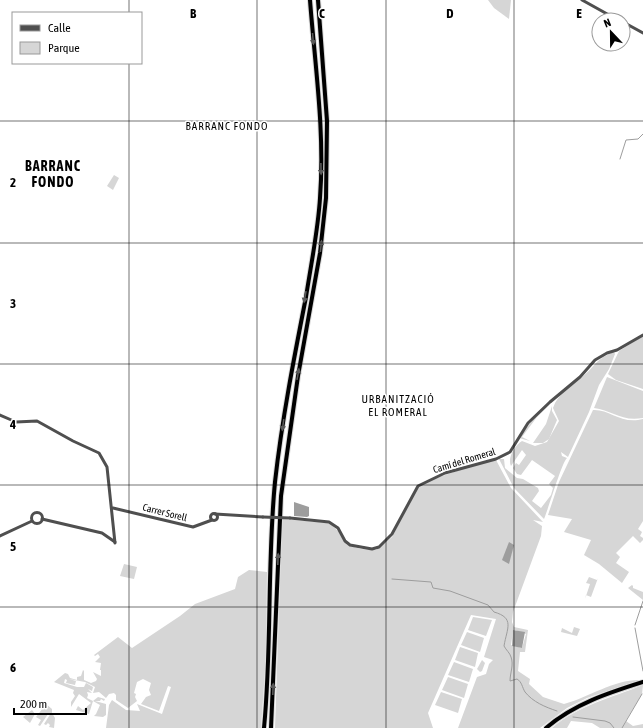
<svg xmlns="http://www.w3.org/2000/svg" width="643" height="728" font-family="'Asap Condensed',sans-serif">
<rect width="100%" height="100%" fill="#fff"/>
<g fill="#d6d6d6" fill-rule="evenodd">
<path d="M 488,0 L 511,0 L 509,19 L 494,8 Z"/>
<path d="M 114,175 L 119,178 L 113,190 L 107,186 Z"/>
<path d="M 643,336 L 643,389 L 616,380 L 608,374 L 619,351 Z"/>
<path d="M 614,352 L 615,354 L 609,369 L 599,385 L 589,412 L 568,457 L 561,452 L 562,456 L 567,458 C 562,462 549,507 544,519 L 514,488 L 499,459 L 504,459 L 505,468 L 517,478 L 523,479 L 538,488 L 539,491 L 532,501 L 541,508 L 551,495 L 553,488 L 549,484 L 555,476 L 532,460 L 521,475 L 517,474 L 513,468 L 516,463 L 519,465 L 526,455 L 522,450 L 511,466 C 507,458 515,445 522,441 L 535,446 L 547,442 L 559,421 L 553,408 C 558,393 570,388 582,377 C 596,366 595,359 614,352 Z"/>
<path d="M 607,377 L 643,391 L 643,418 C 621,422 612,410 594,408 Z"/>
<path d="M 550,404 L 537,417 L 522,437 L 530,441 L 519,438 L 535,417 Z"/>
<path d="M 552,406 L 552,411 L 557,420 L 549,439 L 543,443 L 533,443 L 546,424 Z"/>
<path d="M 593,410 C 610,409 621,425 643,419 L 643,521 L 638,529 L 642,532 L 640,536 L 643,538 L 643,540 L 640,543 L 633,536 L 616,553 L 620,557 L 616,563 L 629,572 L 622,583 L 599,564 L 584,555 L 591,540 L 564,532 L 572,519 L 548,515 L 559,482 Z"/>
<path d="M 496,460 L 511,488 L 543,522 L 533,520 L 542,526 L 541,536 L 513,612 L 512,622 L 514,627 L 528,630 L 525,652 L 520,652 L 518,671 L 530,679 L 529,684 L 543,697 L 564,704 C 590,697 612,680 640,680 L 587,698 L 567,708 L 540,728 L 458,728 L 477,677 L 486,674 L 489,664 L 493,660 L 484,657 L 496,619 L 471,615 L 428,713 L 433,728 L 275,728 L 282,519 L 330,523 L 338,531 L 347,545 L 361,549 L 376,550 L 392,537 L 418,487 L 428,481 L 468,467 ZM 515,630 L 526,634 L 522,648 L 511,645 L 513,631 Z"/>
<path d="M 124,564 L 137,567 L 134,579 L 120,576 Z"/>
<path d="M 249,570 L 267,572 L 266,656 L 261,728 L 106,728 L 109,705 L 112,700 L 126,710 L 140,711 L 137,704 L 162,714 L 171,687 L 168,686 L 159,711 L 141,704 L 146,697 L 151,695 L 149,690 L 151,683 L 143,679 L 137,682 L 134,693 L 136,694 L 135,697 L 137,701 L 128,708 L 116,700 L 116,695 L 114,693 L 109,694 L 106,698 L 99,692 L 93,693 L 95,687 L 85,682 L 69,679 L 76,681 L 75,685 L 66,683 L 67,680 L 65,679 L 64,683 L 77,687 L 84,687 L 86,683 L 93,687 L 92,691 L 88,689 L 92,693 L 87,692 L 88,695 L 87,698 L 93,701 L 98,697 L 105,699 L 104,701 L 101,699 L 100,701 L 95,701 L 106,704 L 106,715 L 103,717 L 94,716 L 96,714 L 100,705 L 93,701 L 89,714 L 76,710 L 78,706 L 83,710 L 91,703 L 79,694 L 71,707 L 71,702 L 75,696 L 73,693 L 74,690 L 54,682 L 65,673 L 68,674 L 70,678 L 77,680 L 77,677 L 81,676 L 83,670 L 84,671 L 84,680 L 91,683 L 96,681 L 97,679 L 93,672 L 101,676 L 101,670 L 100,670 L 101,663 L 95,662 L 100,657 L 98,654 L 95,656 L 94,655 L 118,637 L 132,648 L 180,616 L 195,604 L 235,589 L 238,577 Z"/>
<path d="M 589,577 L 597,580 L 598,578 L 591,597 L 586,595 L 585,599 L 590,584 L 586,583 Z"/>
<path d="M 632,585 L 633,586 L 633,588 L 643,592 L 643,600 L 628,588 Z"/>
<path d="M 473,617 L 492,620 L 486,636 L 468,630 Z"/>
<path d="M 574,627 L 580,629 L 577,636 L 561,632 L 562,628 L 572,633 Z"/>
<path d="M 467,632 L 484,638 L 480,652 L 461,645 Z"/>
<path d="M 460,647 L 478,653 L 475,667 L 455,660 Z"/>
<path d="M 482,660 L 485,663 L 482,671 L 480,672 L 477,669 Z"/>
<path d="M 454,662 L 473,669 L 469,682 L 448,675 Z"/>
<path d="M 448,677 L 468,684 L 464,698 L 442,690 Z"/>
<path d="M 643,685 L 642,694 L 622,727 L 626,721 L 633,726 L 643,724 L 643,728 L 600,728 L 592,723 L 571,721 L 567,728 L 552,728 C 579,705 611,698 643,685 Z"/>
<path d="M 441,692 L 462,699 L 458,713 L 435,705 Z"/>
<path d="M 46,704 L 52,709 L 52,713 L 55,718 L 54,728 L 49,727 L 50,725 L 48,723 L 46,725 L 44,724 L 51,713 L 48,714 L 40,726 L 38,725 L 41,720 L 36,717 Z"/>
<path d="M 32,710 L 35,714 L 30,723 L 23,717 Z"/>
</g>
<g fill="#9d9d9d">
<path d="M 294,502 L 309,507 L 309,516 L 307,517 L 294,516 Z"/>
<path d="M 509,542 L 514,545 L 509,564 L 502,560 Z"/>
<path d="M 513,630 L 525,632 L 522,648 L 512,646 Z"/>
</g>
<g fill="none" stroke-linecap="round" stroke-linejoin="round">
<g stroke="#9d9d9d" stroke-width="1">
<path d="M 620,159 L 626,140 L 638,139 L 643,134"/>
<path d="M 392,579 L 431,582 L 433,588 L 450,591 L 488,605 L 494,612 C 515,618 507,628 504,646 C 506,650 510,653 511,657 C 514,665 510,673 510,681 L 517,679 C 522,682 522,687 525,692 C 533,702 545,707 557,711"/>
<path d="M 635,625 L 643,601"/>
<path d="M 635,628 L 643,671"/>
<path d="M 573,717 L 605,721 L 610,723 L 614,728"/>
<path d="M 622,728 L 642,694"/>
</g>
<g stroke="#dbdbdb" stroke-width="6">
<g id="highway">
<path d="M 264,728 C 272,646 267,564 275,482 C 282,419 294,358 306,297 C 311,264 318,231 320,198 C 325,132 315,66 310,0"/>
<path d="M 271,728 L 281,496 L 298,376 L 320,253 L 326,198 L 327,121 L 318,0"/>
<path d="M 546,728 C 574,704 608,693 643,682"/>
</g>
</g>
<g stroke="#4f4f4f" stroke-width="3">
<path d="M 582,0 L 618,20"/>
<path d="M 623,22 L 643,33"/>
<path d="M 0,415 L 16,422 L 37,421 L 73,441 L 99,453 L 107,467 L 115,543"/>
<path d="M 113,508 L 193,527 L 212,520"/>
<circle cx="37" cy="518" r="5.5"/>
<circle cx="214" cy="517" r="3.5"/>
<path d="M 215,514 L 263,517"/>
<path d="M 290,518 L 329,522 L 338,528 L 345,541 L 350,545 L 372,549 L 379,547 L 392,534 L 418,486 L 445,473 L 496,459 L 510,452 L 528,423 L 550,402 L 580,377 L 595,360 L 607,353 L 617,350 L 643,335"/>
<path d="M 42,519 L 102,533 L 115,542"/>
<path d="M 0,536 L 32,521"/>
</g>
<use href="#highway" stroke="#000" stroke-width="4"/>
<path stroke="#4f4f4f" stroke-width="3" d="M 263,517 L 290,518"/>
</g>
<defs><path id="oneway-solid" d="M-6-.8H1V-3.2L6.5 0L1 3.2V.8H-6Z"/></defs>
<g fill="#595959">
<use href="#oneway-solid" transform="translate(313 39) rotate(85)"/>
<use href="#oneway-solid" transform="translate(321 169) rotate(89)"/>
<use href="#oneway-solid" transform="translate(321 246) rotate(-84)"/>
<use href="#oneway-solid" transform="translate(305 297) rotate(100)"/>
<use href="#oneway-solid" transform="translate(298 374) rotate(-80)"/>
<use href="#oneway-solid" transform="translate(283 425) rotate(98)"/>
<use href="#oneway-solid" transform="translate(278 559) rotate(-88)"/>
<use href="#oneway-solid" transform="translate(273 689) rotate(-88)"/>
</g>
<path fill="none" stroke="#000" stroke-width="1" stroke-opacity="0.55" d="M 129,0 L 129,13M 257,0 L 257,728M 386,0 L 386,728M 514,0 L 514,728M 129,63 L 129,728M 0,121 L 643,121M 0,243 L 643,243M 0,364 L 643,364M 0,485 L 643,485M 0,607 L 643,607"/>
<g text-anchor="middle" stroke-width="3" stroke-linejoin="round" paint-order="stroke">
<g font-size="10" fill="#000" stroke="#fff">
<text transform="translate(464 460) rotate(-17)" y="4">Camí del Romeral</text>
<text transform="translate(165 512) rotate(14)" y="4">Carrer Sorell</text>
</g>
<g font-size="11" letter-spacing="1" fill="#000" stroke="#fff">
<text x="227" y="130">BARRANC FONDO</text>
<text x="398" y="403">URBANITZACIÓ<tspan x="398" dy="13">EL ROMERAL</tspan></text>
</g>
<g font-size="14" font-weight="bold" letter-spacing="1" fill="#000" stroke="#fff">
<text x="53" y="171">BARRANC<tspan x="53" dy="16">FONDO</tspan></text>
</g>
</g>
<g font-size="13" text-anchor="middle" font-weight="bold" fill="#000" stroke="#fff" stroke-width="3" stroke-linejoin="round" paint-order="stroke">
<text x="193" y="18">B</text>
<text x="322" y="18">C</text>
<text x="450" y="18">D</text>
<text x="579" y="18">E</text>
<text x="13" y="187">2</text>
<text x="13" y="308">3</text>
<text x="13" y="429">4</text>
<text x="13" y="551">5</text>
<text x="13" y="672">6</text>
</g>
<rect x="12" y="12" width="130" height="52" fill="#ffffff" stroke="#999999"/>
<rect x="20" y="25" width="20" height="6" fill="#4f4f4f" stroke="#999999"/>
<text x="48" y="32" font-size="12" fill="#000000">Calle</text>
<rect x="20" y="42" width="20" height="12" fill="#d6d6d6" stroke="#999999"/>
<text x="48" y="52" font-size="12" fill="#000000">Parque</text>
<g transform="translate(611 32) rotate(338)"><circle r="19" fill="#ffffff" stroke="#999999"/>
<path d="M0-3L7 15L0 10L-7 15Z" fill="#000000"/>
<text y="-6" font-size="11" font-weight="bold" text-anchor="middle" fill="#000000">N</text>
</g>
<path d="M14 708v6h72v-6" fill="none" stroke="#000000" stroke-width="2"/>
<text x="20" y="708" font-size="12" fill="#000000" stroke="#ffffff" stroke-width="3" paint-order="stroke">200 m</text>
</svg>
